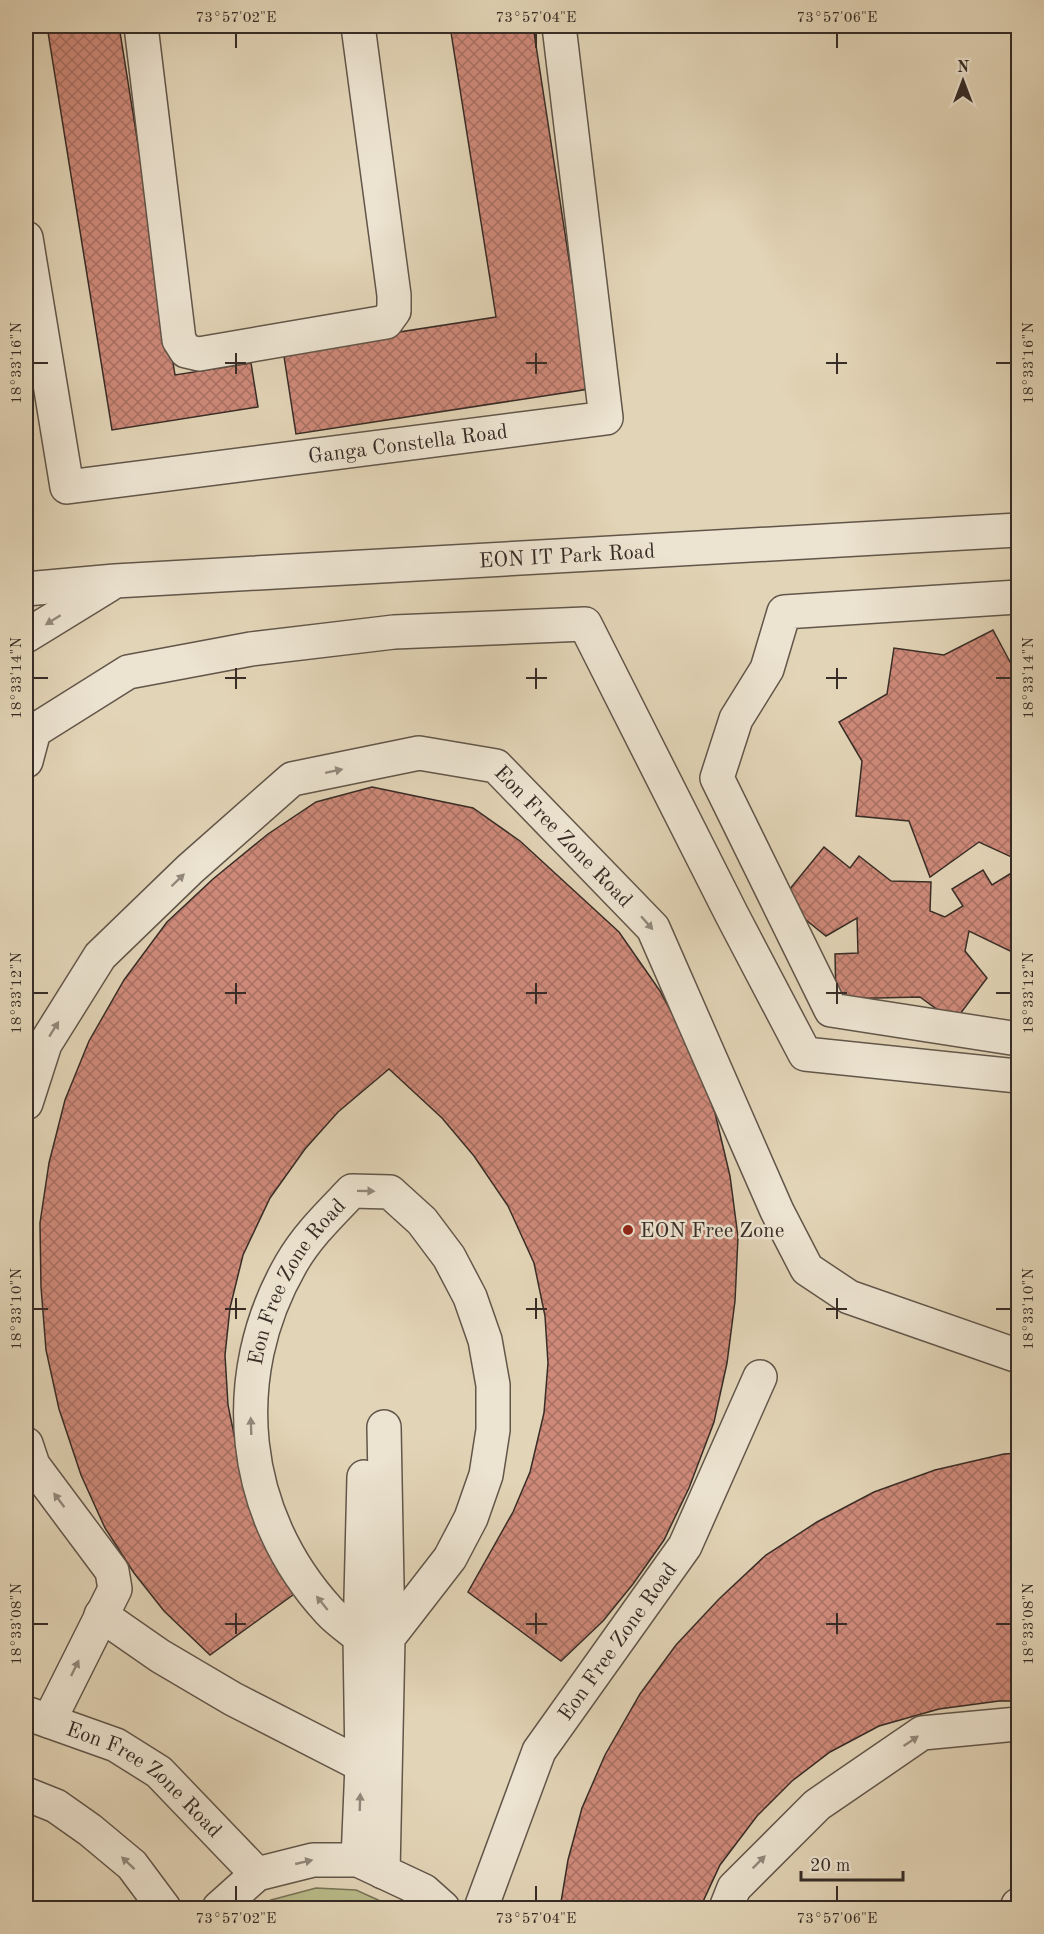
<svg xmlns="http://www.w3.org/2000/svg" width="1044" height="1934" font-family="'Old Standard TT',serif">
<defs>
<pattern id="building-cross-hatch" width="8" height="8" patternUnits="userSpaceOnUse" patternTransform="scale(1.5)"><rect width="8" height="8" fill="#ce8979"/><path d="M0 0l8 8M0 8l8-8" fill="none" stroke="#a87063"/></pattern>
</defs>
<rect width="100%" height="100%" fill="#e2d4b6"/>
<filter id="stains"><feTurbulence type="fractalNoise" baseFrequency=".00333" numOctaves="4"/><feColorMatrix values="0 0 0 0 .2 0 0 0 0 .09 0 0 0 0 .02 0 0 0 .5 -.17"/></filter>
<radialGradient id="worn" r=".72"><stop offset=".6" stop-color="#630" stop-opacity="0"/><stop offset="1" stop-color="#630" stop-opacity=".3"/></radialGradient>
<path fill="#b9bb89" stroke="#787458" stroke-width="1.5" d="M 316,1888 L 356,1890 L 396,1908 L 260,1908 L 271,1900 Z"/>
<g fill="url(#building-cross-hatch)" stroke="#372c26" stroke-width="1.5">
<path d="M 47,26 L 119,26 L 175,375 L 251,363 L 258,407 L 112,430 Z"/>
<path d="M 450,26 L 533,26 L 589,389 L 296,434 L 283,350 L 496,317 Z"/>
<path d="M 993,630 L 1016,673 L 1018,674 L 1018,860 L 979,842 L 930,877 L 909,821 L 856,816 L 862,761 L 839,722 L 887,694 L 894,648 L 944,655 Z"/>
<path d="M 372,787 L 473,808 L 520,841 L 619,932 L 660,991 L 693,1053 L 715,1113 L 730,1176 L 738,1237 L 735,1301 L 727,1363 L 714,1422 L 689,1488 L 664,1540 L 633,1584 L 603,1621 L 561,1661 L 468,1592 L 513,1512 L 530,1472 L 544,1413 L 548,1363 L 545,1316 L 534,1263 L 508,1206 L 474,1156 L 442,1118 L 389,1069 L 338,1112 L 305,1149 L 270,1198 L 243,1255 L 230,1308 L 225,1355 L 228,1405 L 240,1464 L 297,1592 L 210,1655 L 164,1611 L 134,1573 L 105,1528 L 81,1475 L 59,1409 L 46,1350 L 41,1287 L 40,1223 L 49,1163 L 65,1100 L 89,1041 L 124,980 L 167,922 L 213,879 L 268,834 L 316,802 Z"/>
<path d="M 824,847 L 850,868 L 859,856 L 891,881 L 931,882 L 930,911 L 945,917 L 963,906 L 952,889 L 983,870 L 992,885 L 1018,869 L 1018,948 L 1012,952 L 969,931 L 965,951 L 987,978 L 954,1022 L 920,997 L 836,999 L 835,954 L 858,953 L 857,918 L 826,936 L 781,900 Z"/>
<path d="M 1018,1453 L 1018,1701 L 999,1701 L 939,1709 L 879,1726 L 830,1752 L 792,1781 L 757,1816 L 720,1865 L 700,1908 L 560,1908 L 568,1860 L 582,1808 L 605,1755 L 640,1694 L 676,1645 L 719,1599 L 766,1555 L 817,1522 L 874,1492 L 935,1470 L 1004,1454 Z"/>
</g>
<g fill="none" stroke-linecap="round" stroke-linejoin="round">
<g stroke="#62564a" stroke-width="36">
<g id="minor">
<path d="M 141,26 L 179,340 L 186,351 L 199,354 L 386,322 L 394,311 L 394,295 L 358,26"/>
<path id="s1" d="M 26,238 L 67,487 L 606,418 L 559,26"/>
<path id="s2" d="M 26,589 L 115,581 L 1018,530"/>
<path d="M 1018,597 L 784,612 L 767,669 L 736,719 L 717,778 L 831,1010 L 1018,1039"/>
<path d="M 26,636 L 109,585"/>
<path d="M 26,761 L 34,731 L 128,672 L 251,649 L 394,632 L 585,624 L 732,915 L 805,1054 L 1018,1076"/>
<path id="s3" d="M 26,1103 L 45,1044 L 100,956 L 190,869 L 292,779 L 419,753 L 496,766 L 653,928 L 777,1211 L 807,1269 L 849,1297 L 1018,1356"/>
<path d="M 384,1427 L 388,1638"/>
<path d="M 26,1444 L 33,1465 L 112,1571 L 115,1589 L 49,1721"/>
<path d="M 101,1615 L 160,1656 L 233,1699 L 362,1765"/>
<path d="M 360,1637 L 364,1477"/>
<path id="s4" d="M 26,1713 L 116,1745 L 159,1772 L 257,1874"/>
<path d="M 26,1794 L 56,1806 L 90,1830 L 132,1865 L 164,1908"/>
<path id="s5" d="M 358,1860 L 362,1765 L 360,1637 C 350,1629 338,1621 329,1611 C 240,1514 226,1377 291,1264 C 307,1236 330,1214 352,1191 L 390,1192 L 422,1221 L 449,1257 L 470,1297 L 485,1340 L 493,1385 L 493,1430 L 486,1475 L 471,1518 L 450,1558 L 388,1638 L 383,1872"/>
<path d="M 219,1908 L 257,1874 L 313,1860 L 358,1860 L 424,1891 L 443,1908"/>
<path id="s6" d="M 481,1908 L 539,1751 L 685,1546 L 760,1377"/>
<path d="M 726,1908 L 734,1888 L 817,1805 L 922,1733 L 1018,1724"/>
<path d="M 1017,1908 L 1018,1905"/>
</g>
</g>
<use href="#minor" stroke="#ece3d0" stroke-width="33"/>
</g>
<defs><path id="oneway-solid" d="M-6-.8H1V-3.2L6.5 0L1 3.2V.8H-6Z" transform="scale(1.5)"/></defs>
<g fill="#92887b">
<use href="#oneway-solid" transform="translate(53 620) rotate(148)"/>
<use href="#oneway-solid" transform="translate(334 771) rotate(-12)"/>
<use href="#oneway-solid" transform="translate(178 880) rotate(-44)"/>
<use href="#oneway-solid" transform="translate(647 923) rotate(49)"/>
<use href="#oneway-solid" transform="translate(54 1029) rotate(-58)"/>
<use href="#oneway-solid" transform="translate(366 1191) rotate(1)"/>
<use href="#oneway-solid" transform="translate(251 1426) rotate(-92)"/>
<use href="#oneway-solid" transform="translate(59 1500) rotate(-127)"/>
<use href="#oneway-solid" transform="translate(322 1603) rotate(-129)"/>
<use href="#oneway-solid" transform="translate(75 1668) rotate(-64)"/>
<use href="#oneway-solid" transform="translate(911 1741) rotate(-34)"/>
<use href="#oneway-solid" transform="translate(360 1802) rotate(-88)"/>
<use href="#oneway-solid" transform="translate(304 1862) rotate(-13)"/>
<use href="#oneway-solid" transform="translate(759 1862) rotate(-45)"/>
<use href="#oneway-solid" transform="translate(128 1863) rotate(-137)"/>
</g>
<path fill="none" stroke="#372c26" stroke-width="2" d="M 236,33 L 236,48M 536,33 L 536,48M 837,33 L 837,48M 236,353 L 236,374M 536,353 L 536,374M 837,353 L 837,374M 33,363 L 48,363M 225,363 L 246,363M 526,363 L 547,363M 826,363 L 847,363M 996,363 L 1011,363M 236,668 L 236,689M 536,668 L 536,689M 837,668 L 837,689M 33,678 L 48,678M 225,678 L 246,678M 526,678 L 547,678M 826,678 L 847,678M 996,678 L 1011,678M 236,983 L 236,1004M 536,983 L 536,1004M 837,983 L 837,1004M 33,993 L 48,993M 225,993 L 246,993M 526,993 L 547,993M 826,993 L 847,993M 996,993 L 1011,993M 236,1298 L 236,1319M 536,1298 L 536,1319M 837,1298 L 837,1319M 33,1309 L 48,1309M 225,1309 L 246,1309M 526,1309 L 547,1309M 826,1309 L 847,1309M 996,1309 L 1011,1309M 236,1613 L 236,1634M 536,1613 L 536,1634M 837,1613 L 837,1634M 33,1624 L 48,1624M 225,1624 L 246,1624M 526,1624 L 547,1624M 826,1624 L 847,1624M 996,1624 L 1011,1624M 236,1886 L 236,1901M 536,1886 L 536,1901M 837,1886 L 837,1901"/>
<circle fill="#8f2418" stroke="#ece3d0" stroke-width="2" cx="628" cy="1230" r="6"/>
<g text-anchor="middle" stroke-width="5" stroke-linejoin="round" paint-order="stroke">
<g font-size="21" fill="#372c26" stroke="#ece3d0">
<text dy="7" stroke="none"><textPath href="#s1" startOffset="596">Ganga Constella Road</textPath></text>
<text dy="7" stroke="none"><textPath href="#s2" startOffset="542">EON IT Park Road</textPath></text>
<text dy="7" stroke="none"><textPath href="#s3" startOffset="732">Eon Free Zone Road</textPath></text>
<text dy="7" stroke="none"><textPath href="#s5" startOffset="624">Eon Free Zone Road</textPath></text>
<text dy="7" stroke="none"><textPath href="#s6" startOffset="302">Eon Free Zone Road</textPath></text>
<text dy="7" stroke="none"><textPath href="#s4" startOffset="138">Eon Free Zone Road</textPath></text>
</g>
<g font-size="21" fill="#372c26" stroke="#ece3d0" text-anchor="start">
<text x="640" y="1237">EON Free Zone</text>
</g>
</g>
<rect width="1044" height="1934" fill="none" stroke="#e2d4b6" stroke-width="66"/>
<g transform="translate(963 81)" stroke="#ece3d0" stroke-width="4.5" paint-order="stroke">
<path d="M0-4.5L10 22L0 15L-10 22Z" fill="#372c26"/>
<text y="-9" font-size="16" font-weight="bold" text-anchor="middle" fill="#372c26">N</text>
</g>
<path d="M801 1871v9h102v-9" fill="none" stroke="#372c26" stroke-width="3"/>
<text x="810" y="1871" font-size="18" fill="#372c26" stroke="#ece3d0" stroke-width="4.5" paint-order="stroke">20 m</text>
<rect x="33" y="33" width="978" height="1868" fill="none" stroke="#372c26" stroke-width="2"/>
<g font-size="15" text-anchor="middle" fill="#372c26">
<text x="236" y="22">73°57'02"E</text>
<text x="536" y="22">73°57'04"E</text>
<text x="837" y="22">73°57'06"E</text>
<text transform="translate(16 363) rotate(-90)" y="5">18°33'16"N</text>
<text transform="translate(1028 363) rotate(-90)" y="5">18°33'16"N</text>
<text transform="translate(16 678) rotate(-90)" y="5">18°33'14"N</text>
<text transform="translate(1028 678) rotate(-90)" y="5">18°33'14"N</text>
<text transform="translate(16 993) rotate(-90)" y="5">18°33'12"N</text>
<text transform="translate(1028 993) rotate(-90)" y="5">18°33'12"N</text>
<text transform="translate(16 1309) rotate(-90)" y="5">18°33'10"N</text>
<text transform="translate(1028 1309) rotate(-90)" y="5">18°33'10"N</text>
<text transform="translate(16 1624) rotate(-90)" y="5">18°33'08"N</text>
<text transform="translate(1028 1624) rotate(-90)" y="5">18°33'08"N</text>
<text x="236" y="1923">73°57'02"E</text>
<text x="536" y="1923">73°57'04"E</text>
<text x="837" y="1923">73°57'06"E</text>
</g>
<rect width="100%" height="100%" filter="url(#stains)"/>
<rect width="100%" height="100%" fill="url(#worn)"/>
</svg>
